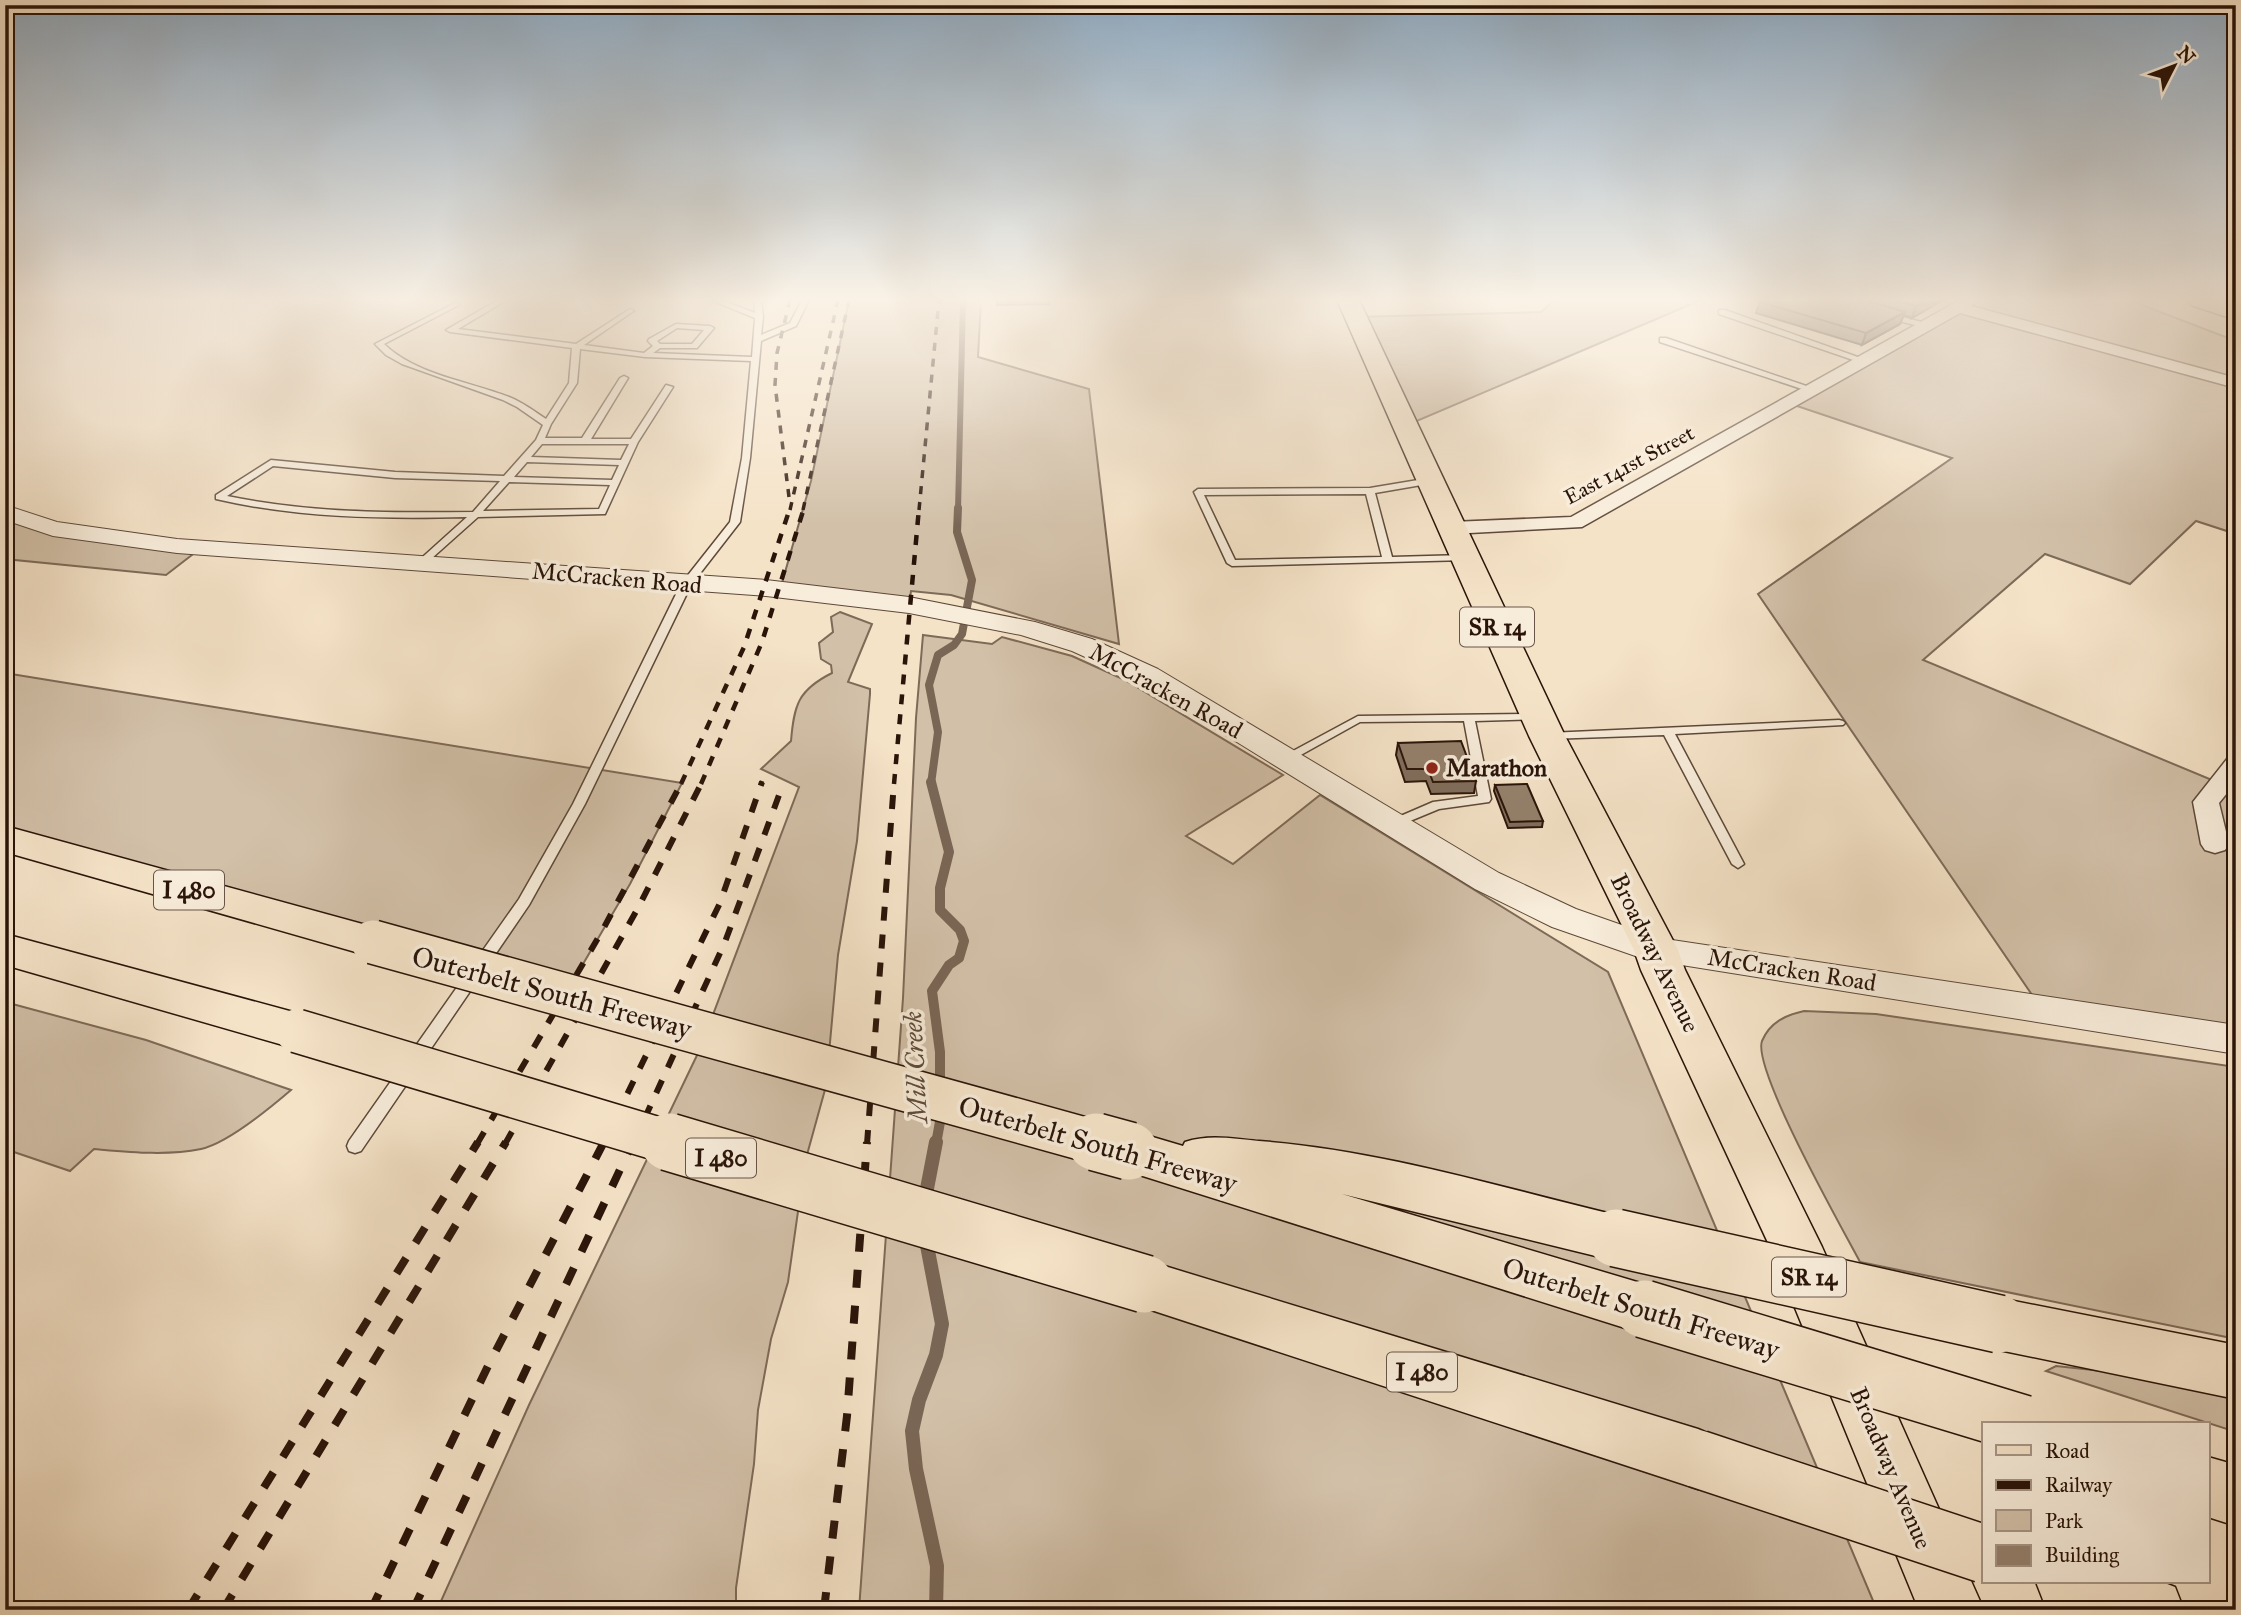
<svg xmlns="http://www.w3.org/2000/svg" width="2241" height="1615" font-family="'IM FELL Great Primer',serif">
<rect width="100%" height="100%" fill="#f5e3c8"/>
<filter id="stains"><feTurbulence type="fractalNoise" baseFrequency=".00286" numOctaves="4"/><feColorMatrix values="0 0 0 0 .2 0 0 0 0 .09 0 0 0 0 .02 0 0 0 .5 -.17"/></filter>
<radialGradient id="worn" r=".72"><stop offset=".6" stop-color="#630" stop-opacity="0"/><stop offset="1" stop-color="#630" stop-opacity=".3"/></radialGradient>
<g fill="#d2c0a8" stroke="#7e6a58" stroke-width="2">
<path d="M 849,300 L 981,300 L 978,357 L 1089,389 L 1119,644 L 951,595 L 911,591 L 909,605 L 780,590 L 811,481 Z"/>
<path d="M 1555,300 L 1701,300 L 1405,426 L 1356,317 L 1541,312 Z"/>
<path d="M 1972,300 L 2129,300 L 2236,341 L 2236,534 L 2196,521 L 2130,584 L 2045,554 L 1923,660 L 2236,790 L 2236,1040 L 2041,1008 L 1758,594 L 1952,458 L 1791,404 Z"/>
<path d="M 5,512 L 53,529 L 201,548 L 166,575 L 5,559 Z"/>
<path d="M 840,612 L 872,624 L 848,682 L 870,689 L 870,694 L 857,841 L 838,955 L 826,1086 L 805,1162 L 788,1282 L 771,1339 L 758,1410 L 754,1464 L 736,1588 L 736,1610 L 437,1610 L 529,1405 L 700,1049 L 799,787 L 761,769 L 791,741 C 794,705 798,690 832,673 L 831,665 L 821,659 L 819,643 L 833,632 L 831,617 Z"/>
<path d="M 923,635 L 992,644 L 1002,637 L 1072,656 L 1125,680 L 1283,775 L 1186,836 L 1233,864 L 1320,795 L 1608,972 L 1877,1610 L 859,1610 L 903,998 L 916,718 Z"/>
<path d="M 5,673 L 682,783 L 630,884 L 563,998 L 5,839 Z"/>
<path d="M 5,1002 L 146,1040 L 291,1090 C 270,1108 228,1143 201,1149 C 166,1156 129,1152 94,1149 L 70,1171 L 5,1149 Z"/>
<path d="M 1804,1011 L 1876,1014 L 2236,1067 L 2236,1339 L 1860,1262 C 1842,1228 1752,1069 1762,1041 C 1770,1022 1786,1015 1804,1011 Z"/>
<path d="M 2056,1366 L 2102,1371 L 2236,1394 L 2236,1432 L 2046,1371 Z"/>
</g>
<g fill="none" stroke-linecap="round" stroke-linejoin="round">
<path stroke="#7a6655" stroke-width="6" d="M 958,510 L 963,300"/>
<path stroke="#7a6655" stroke-width="8" d="M 931,784 L 938,732 L 929,685 L 938,655 L 954,645 L 962,634 L 972,580 L 957,532 L 958,508"/>
<g stroke="#7a6655" stroke-width="10">
<path d="M 931,782 L 949,852 L 940,888 L 940,910 L 960,930 L 964,941 L 959,958 L 949,965 L 932,991 L 940,1052 L 940,1089"/>
<path d="M 936,1144 L 942,1111"/>
</g>
<g stroke="#7a6655" stroke-width="14">
<path d="M 925,1199 L 936,1142"/>
<path d="M 925,1235 L 942,1324 L 936,1355 L 919,1400 L 912,1431 L 916,1469 L 937,1566 L 936,1610"/>
</g>
<g stroke="#5d4839" stroke-width="3">
<g id="service">
<path d="M 498,300 L 507,300 L 458,329 L 576,344 L 630,309 L 634,311 L 632,312 L 584,345 L 644,353 L 653,346 L 648,341 L 649,339 L 676,324 L 710,326 L 714,328 L 697,348 L 660,348 L 653,353 L 752,357 L 755,318 L 711,300 L 721,300 L 755,313 L 754,300 L 761,300 L 763,317 L 761,335 L 790,323 L 802,300 L 809,300 L 796,326 L 761,341 L 750,458 L 740,522 L 691,585 L 585,804 L 529,905 L 361,1151 L 355,1153 L 349,1151 L 347,1146 L 349,1141 L 519,899 L 573,804 L 681,584 L 730,522 L 742,458 L 751,361 L 645,357 L 580,349 L 577,383 L 551,424 L 545,438 L 582,438 L 620,378 L 624,376 L 628,378 L 591,439 L 631,439 L 666,385 L 673,387 L 638,442 L 605,514 L 478,517 L 422,567 L 419,568 L 414,565 L 416,563 L 467,517 C 382,519 298,518 216,499 L 216,495 L 271,460 L 395,472 L 504,476 L 536,440 L 543,425 L 517,407 L 503,400 L 402,364 L 386,355 L 375,344 L 455,303 L 459,303 L 459,305 L 384,344 C 416,375 468,381 509,397 C 522,402 534,411 546,419 L 569,383 L 572,348 L 450,332 L 446,330 ZM 677,328 L 704,330 L 692,344 L 660,344 L 657,341 ZM 542,444 L 629,444 L 621,460 L 531,457 ZM 527,462 L 619,465 L 612,480 L 514,477 ZM 273,466 L 395,478 L 500,481 L 473,512 C 388,513 310,513 227,496 ZM 509,482 L 610,485 L 599,509 L 483,511 Z"/>
<path d="M 1719,310 L 1725,310 L 1869,361 L 1862,363 L 1719,314 Z"/>
<path d="M 1887,313 L 1929,324 L 1930,326 L 1926,328 L 1884,317 L 1883,315 Z"/>
<path d="M 1660,338 L 1666,338 L 1818,390 L 1811,392 L 1660,342 Z"/>
<path d="M 1430,478 L 1433,479 L 1433,483 L 1375,493 L 1392,557 L 1465,555 L 1468,556 L 1468,560 L 1232,566 L 1227,563 L 1194,492 L 1198,489 L 1370,488 ZM 1366,494 L 1382,557 L 1235,560 L 1204,495 Z"/>
<path d="M 1535,714 L 1539,715 L 1541,717 L 1539,719 L 1475,721 L 1491,799 L 1489,802 L 1439,809 L 1393,828 L 1389,827 L 1387,824 L 1389,821 L 1433,802 L 1478,796 L 1464,721 L 1360,722 L 1290,761 L 1286,762 L 1280,758 L 1358,716 Z"/>
<path d="M 1839,720 L 1843,721 L 1845,723 L 1843,725 L 1675,734 L 1744,864 L 1738,868 L 1732,864 L 1664,735 L 1548,739 L 1542,736 L 1548,733 Z"/>
</g>
</g>
<g stroke="#5d4839" stroke-width="3">
<g id="minor">
<path d="M 1960,300 L 1979,300 L 1971,306 L 2236,378 L 2236,388 L 1960,313 L 1582,527 L 1451,534 L 1444,532 L 1441,528 L 1444,524 L 1451,522 L 1571,517 Z"/>
<path d="M 2236,757 L 2236,782 L 2219,803 L 2229,844 L 2225,850 L 2215,853 L 2205,850 L 2201,844 L 2193,802 L 2227,759 Z"/>
</g>
</g>
<g stroke="#5d4839" stroke-width="2">
<path id="tertiary" d="M 5,505 L 57,522 L 177,539 L 766,580 L 909,597 L 1035,622 L 1092,639 L 1158,669 L 1499,873 L 1576,909 L 1659,938 L 2236,1025 L 2236,1054 L 1644,959 L 1552,927 L 1475,889 L 1138,681 L 1072,651 L 1021,635 L 909,613 L 766,596 L 177,553 L 53,536 L 5,520 Z"/>
</g>
<g stroke="#2a1409" stroke-width="3">
<path id="primary" d="M 1337,300 L 1359,300 L 1565,736 L 1678,950 L 1685,970 L 1822,1247 L 1984,1610 L 1919,1610 L 1770,1247 L 1641,970 L 1634,950 L 1529,736 Z"/>
</g>
<g stroke="#2a1409" stroke-width="3">
<g id="motorway">
<path d="M 2188,300 L 2221,300 L 2236,305 L 2236,320 L 2191,305 Z"/>
<path d="M 5,826 L 388,931 L 394,942 L 388,953 L 373,957 L 5,852 Z"/>
<path d="M 5,934 L 297,1013 L 313,1019 L 320,1031 L 313,1043 L 297,1049 L 5,965 Z"/>
<path d="M 1129,1130 L 1183,1146 L 1185,1142 C 1210,1134 1234,1139 1259,1141 C 1380,1150 1499,1187 1616,1215 L 1635,1222 L 1642,1238 L 1635,1254 L 1616,1261 L 1342,1194 L 1644,1284 L 1663,1291 L 1671,1309 L 1663,1327 L 1644,1334 L 1111,1166 L 1104,1151 L 1111,1136 Z"/>
<path d="M 1145,1260 L 1698,1429 L 1719,1438 L 1728,1459 L 1719,1480 L 1698,1489 L 1145,1308 L 1126,1301 L 1118,1284 L 1126,1267 Z"/>
<path d="M 1999,1298 L 2236,1345 L 2236,1399 L 1999,1350 L 1979,1342 L 1971,1324 L 1979,1306 Z"/>
<path d="M 2208,1457 L 2236,1465 L 2236,1526 L 2208,1517 Z"/>
<path d="M 2036,1582 L 2162,1582 L 2175,1587 L 2184,1610 L 2058,1610 L 2045,1605 Z"/>
</g>
</g>
<use href="#service" fill="#f8eddb" fill-rule="evenodd"/>
<use href="#minor" fill="#f8eddb" fill-rule="evenodd"/>
<use href="#tertiary" fill="#f8eddb" fill-rule="evenodd"/>
<use href="#primary" fill="#f5e3c8" fill-rule="evenodd"/>
<use href="#motorway" fill="#f5e3c8" fill-rule="evenodd"/>
<g stroke="#2a1409" stroke-width="3.5" stroke-dasharray="8 8" stroke-linecap="butt">
<path d="M 789,497 L 775,385 L 777,353 L 790,300"/>
<path d="M 790,510 L 838,300"/>
<path d="M 803,510 L 849,300"/>
<path d="M 919,510 L 939,300"/>
</g>
<g stroke="#2a1409" stroke-width="4.5" stroke-dasharray="10 10" stroke-linecap="butt">
<path d="M 681,784 L 744,647 L 790,508"/>
<path d="M 701,784 L 762,642 L 804,508"/>
<path d="M 761,784 L 762,781"/>
<path d="M 894,784 L 919,508"/>
</g>
<g stroke="#2a1409" stroke-width="6" stroke-dasharray="14 14" stroke-linecap="butt">
<path d="M 477,1144 L 601,933 L 682,782"/>
<path d="M 505,1144 L 638,908 L 702,782"/>
<path d="M 603,1144 L 720,903 L 762,782"/>
<path d="M 633,1144 L 725,942 L 782,787"/>
<path d="M 867,1144 L 894,782"/>
</g>
<g stroke="#2a1409" stroke-width="8" stroke-dasharray="18 18" stroke-linecap="butt">
<path d="M 188,1610 L 478,1142"/>
<path d="M 223,1610 L 506,1142"/>
<path d="M 371,1610 L 488,1366 L 604,1142"/>
<path d="M 413,1610 L 633,1142"/>
<path d="M 824,1610 L 847,1416 L 867,1142"/>
</g>
<g stroke="#2a1409" stroke-width="46" stroke-linecap="butt">
<g id="motorway-bridge-far1">
<path d="M 373,942 L 1102,1144"/>
<path d="M 297,1031 L 675,1144"/>
</g>
</g>
<g stroke="#2a1409" stroke-width="60" stroke-linecap="butt">
<g id="motorway-bridge">
<path d="M 669,1142 L 1145,1284"/>
<path d="M 1096,1142 L 1129,1151"/>
<path d="M 1616,1238 L 1999,1324"/>
<path d="M 1644,1309 L 2023,1424"/>
<path d="M 1698,1459 L 1984,1554"/>
</g>
</g>
<use href="#motorway-bridge-far1" stroke="#f5e3c8" stroke-width="43"/>
<use href="#motorway-bridge" stroke="#f5e3c8" stroke-width="57"/>
</g>
<g fill="#7f6e5d" stroke="#2a1409" stroke-width="2">
<path d="M 997,300 L 1049,300 L 1049,304 L 997,305 Z"/>
<path d="M 1763,300 L 1943,300 L 1912,318 L 1904,315 L 1900,324 L 1862,345 L 1756,313 L 1760,302 Z"/>
<path d="M 1398,743 L 1476,781 L 1474,793 L 1431,794 L 1426,781 L 1405,782 L 1396,755 Z"/>
<path d="M 1495,785 L 1543,821 L 1542,827 L 1508,828 L 1494,791 Z"/>
</g>
<g fill="#685a4c" stroke="#2a1409" stroke-width="2">
<path d="M 1927,300 L 1943,300 L 1912,318 L 1916,306 Z"/>
<path d="M 1905,312 L 1900,324 L 1862,345 L 1866,333 Z"/>
</g>
<g fill="#94806c" stroke="#2a1409" stroke-width="2">
<path d="M 1763,300 L 1865,300 L 1905,312 L 1866,333 L 1760,302 Z"/>
<path d="M 1895,300 L 1927,300 L 1916,306 Z"/>
<path d="M 1461,741 L 1476,781 L 1433,782 L 1428,769 L 1407,769 L 1398,743 Z"/>
<path d="M 1527,784 L 1543,821 L 1510,822 L 1495,785 Z"/>
</g>
<linearGradient id="sky" x2="0" y2="1"><stop stop-color="#91abc1"/><stop offset="0.57" stop-color="#faf2e6"/><stop offset="1" stop-color="#faf2e6" stop-opacity="0"/></linearGradient>
<rect width="2241" height="526" fill="url(#sky)"/>
<circle fill="#8f2418" stroke="#f8eddb" stroke-width="2.5" cx="1432" cy="768" r="7"/>
<g text-anchor="middle" stroke-width="7" stroke-linejoin="round" paint-order="stroke">
<g font-size="21" fill="#2a1409" stroke="#f8eddb">
<text transform="translate(1629 465) rotate(-28)" y="7">East 141st Street</text>
</g>
<g fill="#f8eddb" stroke="#685548" stroke-width="2">
<rect x="1460" y="607.5" width="74" height="39" rx="5"/>
<rect x="154" y="870.5" width="70" height="39" rx="5"/>
<rect x="686" y="1138.5" width="70" height="39" rx="5"/>
<rect x="1772" y="1257.5" width="74" height="39" rx="5"/>
<rect x="1387" y="1352.5" width="70" height="39" rx="5"/>
</g>
<g font-size="23" font-weight="bold" fill="#2a1409">
<text x="1497" y="635">SR 14</text>
<text x="189" y="898">I 480</text>
<text x="721" y="1166">I 480</text>
<text x="1809" y="1285">SR 14</text>
<text x="1422" y="1380">I 480</text>
</g>
<g font-size="24" fill="#2a1409" stroke="#f8eddb">
<text transform="translate(617 578) rotate(5)" y="8">McCracken Road</text>
<text transform="translate(1166 691) rotate(29)" y="8">McCracken Road</text>
<text transform="translate(1655 953) rotate(64)" y="8">Broadway Avenue</text>
<text transform="translate(1792 970) rotate(9)" y="8">McCracken Road</text>
<text transform="translate(1891 1468) rotate(67)" y="8">Broadway Avenue</text>
</g>
<g font-size="24" font-weight="bold" fill="#2a1409" stroke="#f8eddb" text-anchor="start">
<text x="1446" y="776">Marathon</text>
</g>
<g font-size="26" font-style="italic" fill="#604b3b" stroke="#f8eddb">
<text transform="translate(915 1067) rotate(-93)" y="9">Mill Creek</text>
</g>
<g font-size="28" fill="#2a1409" stroke="#f8eddb">
<text transform="translate(552 992) rotate(15)" y="10">Outerbelt South Freeway</text>
<text transform="translate(1098 1144) rotate(16)" y="10">Outerbelt South Freeway</text>
<text transform="translate(1641 1308) rotate(17)" y="10">Outerbelt South Freeway</text>
</g>
</g>
<rect width="2241" height="1615" fill="none" stroke="#f5e3c8" stroke-width="28"/>
<rect x="7" y="7" width="2227" height="1601" fill="none" stroke="#2a1409" stroke-width="3.5"/>
<rect x="14" y="14" width="2213" height="1587" fill="none" stroke="#2a1409" stroke-width="2"/>
<rect x="1982" y="1422" width="228" height="161" fill="#f8eddb" stroke="#a69687" stroke-width="2"/>
<rect x="1996" y="1445" width="35" height="10" fill="#f5e3c8" stroke="#a69687" stroke-width="2"/>
<text x="2045" y="1458" font-size="21" fill="#2a1409">Road</text>
<rect x="1996" y="1480" width="35" height="10" fill="#2a1409" stroke="#a69687" stroke-width="2"/>
<text x="2045" y="1492" font-size="21" fill="#2a1409">Railway</text>
<rect x="1996" y="1510" width="35" height="21" fill="#d2c0a8" stroke="#a69687" stroke-width="2"/>
<text x="2045" y="1528" font-size="21" fill="#2a1409">Park</text>
<rect x="1996" y="1545" width="35" height="21" fill="#94806c" stroke="#a69687" stroke-width="2"/>
<text x="2045" y="1562" font-size="21" fill="#2a1409">Building</text>
<g transform="translate(2174 66) rotate(48)" stroke="#f8eddb" stroke-width="5" paint-order="stroke">
<path d="M0-5L12 26L0 18L-12 26Z" fill="#2a1409"/>
<text y="-10" font-size="19" font-weight="bold" text-anchor="middle" fill="#2a1409">N</text>
</g>
<rect width="100%" height="100%" filter="url(#stains)"/>
<rect width="100%" height="100%" fill="url(#worn)"/>
</svg>
